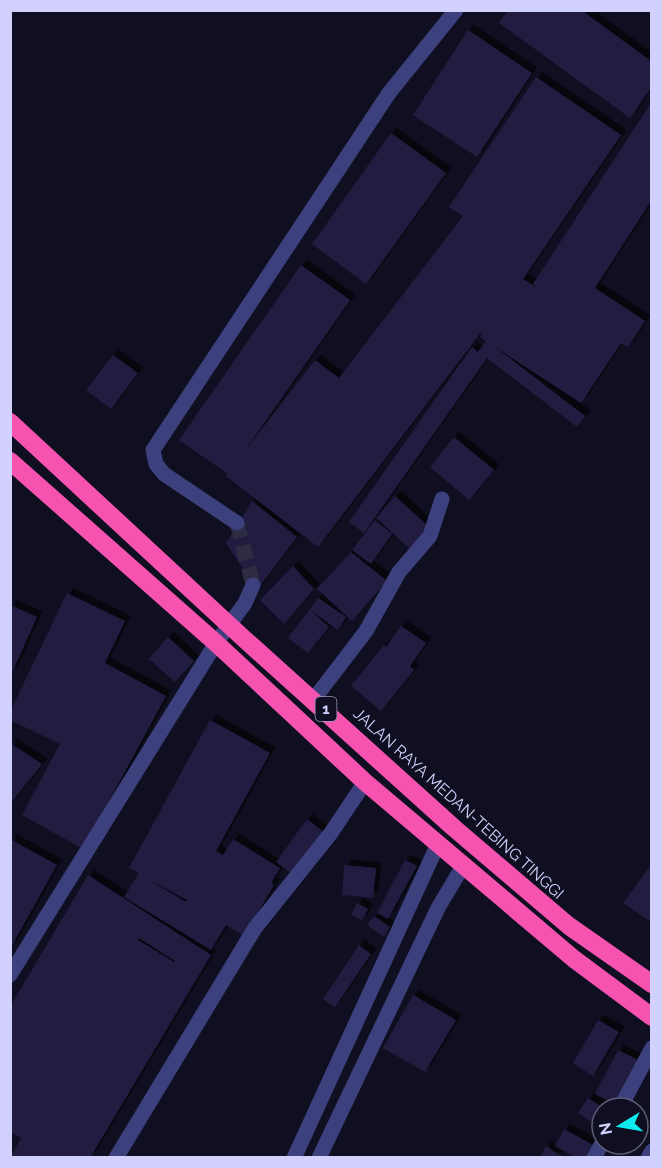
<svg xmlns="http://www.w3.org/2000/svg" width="662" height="1168" font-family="Raleway,sans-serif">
<defs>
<filter id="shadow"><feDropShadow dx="5.5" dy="-5.5" stdDeviation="0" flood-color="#0009"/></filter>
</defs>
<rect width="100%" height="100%" fill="#100f21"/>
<g fill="#201c41" fill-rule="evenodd" filter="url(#shadow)">
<path d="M 508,10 L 581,10 L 651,61 L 651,88 L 630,118 L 499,23 Z"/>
<path d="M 468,30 L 532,73 L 477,157 L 413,115 Z"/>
<path d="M 536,77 L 621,135 L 523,279 L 539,289 L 533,284 L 651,103 L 651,201 L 595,288 L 645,321 L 628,347 L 621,343 L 581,403 L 495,347 L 585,416 L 577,427 L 487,358 L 364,533 L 349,522 L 472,347 L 478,352 L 486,341 L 480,337 L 483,330 L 318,547 L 226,476 L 228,474 L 179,440 L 301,265 L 350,300 L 244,452 L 315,360 L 339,378 L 463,216 L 449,207 Z"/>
<path d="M 391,133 L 446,173 L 366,284 L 312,244 Z"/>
<path d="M 113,355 L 138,373 L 111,409 L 86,390 Z"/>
<path d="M 454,437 L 494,470 L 469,500 L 430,467 Z"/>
<path d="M 395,496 L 430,528 L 411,550 L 376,518 Z"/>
<path d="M 252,501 L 297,537 L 257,590 L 226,543 Z"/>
<path d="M 375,520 L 392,534 L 371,564 L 352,550 Z"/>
<path d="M 351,552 L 387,581 L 352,621 L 317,589 Z"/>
<path d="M 293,566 L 314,589 L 284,624 L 260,600 Z"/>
<path d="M 67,593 L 125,621 L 105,663 L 166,696 L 83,849 L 22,815 L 60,744 L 10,720 L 10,712 Z"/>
<path d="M 318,598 L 346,617 L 338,630 L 310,610 L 329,627 L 308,653 L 288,638 Z"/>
<path d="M 10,605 L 37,617 L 10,677 Z"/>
<path d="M 401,626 L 426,643 L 410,666 L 414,670 L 381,711 L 351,686 L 384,645 L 386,647 Z"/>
<path d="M 168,637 L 194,661 L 175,682 L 149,659 Z"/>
<path d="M 210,720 L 270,753 L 216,851 L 223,855 L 233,839 L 280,868 L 271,883 L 274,885 L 244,936 L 226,925 L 211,950 L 124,897 L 139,873 L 129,868 ZM 153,882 L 154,882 L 187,900 L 186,902 Z"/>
<path d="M 10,743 L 42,764 L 10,804 Z"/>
<path d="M 307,819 L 325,833 L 294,875 L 276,862 Z"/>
<path d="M 10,839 L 57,865 L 10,949 Z"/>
<path d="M 405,860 L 417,866 L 388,919 L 377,913 Z"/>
<path d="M 344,865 L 376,868 L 373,898 L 342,895 Z"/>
<path d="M 651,865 L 651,922 L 623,903 Z"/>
<path d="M 88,875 L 211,955 L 90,1158 L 10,1158 L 21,1138 L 10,1132 L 10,1007 ZM 139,938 L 175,961 L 174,962 L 138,940 Z"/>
<path d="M 357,903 L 368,909 L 362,920 L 351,915 Z"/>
<path d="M 374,916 L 390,927 L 384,937 L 367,925 Z"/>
<path d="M 359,945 L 371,954 L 335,1007 L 323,999 Z"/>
<path d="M 413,995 L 456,1020 L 425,1072 L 383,1048 Z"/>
<path d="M 598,1020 L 619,1032 L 593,1076 L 573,1063 Z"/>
<path d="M 618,1050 L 640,1061 L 617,1105 L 595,1094 Z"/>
<path d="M 588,1098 L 602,1107 L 602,1129 L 578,1113 Z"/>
<path d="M 564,1129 L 593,1145 L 586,1158 L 576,1158 L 555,1146 Z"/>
<path d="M 546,1146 L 564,1158 L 540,1158 Z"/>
</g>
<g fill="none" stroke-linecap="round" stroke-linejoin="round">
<path stroke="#2d2c42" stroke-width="15" stroke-dasharray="15 8" stroke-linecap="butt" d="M 237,523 L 253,585"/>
<g stroke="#3c407d" stroke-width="15">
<path d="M 237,523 L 164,474 L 156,464 L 153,450 L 389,93 L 456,10"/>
<path d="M 314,699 L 366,631 L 399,572 L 430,536 L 442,499"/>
<path d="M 10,975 L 216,643 L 245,603 L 253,585"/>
<path d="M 620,1108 L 652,1048"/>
<path d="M 116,1158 L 255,928 L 331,833 L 365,782"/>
<path d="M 294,1158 L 438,844"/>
<path d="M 319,1158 L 438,908 L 463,866"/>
<path d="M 594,1158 L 602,1143"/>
<path d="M 648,1158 L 652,1151"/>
</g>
<g stroke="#f653b0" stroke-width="18">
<path d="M 10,422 L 241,636 L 454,828 L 569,926 L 652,984"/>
<path d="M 10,461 L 216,643 L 365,782 L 574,959 L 652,1017"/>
</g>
</g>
<g text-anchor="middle" stroke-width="4.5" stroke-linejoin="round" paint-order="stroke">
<rect fill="#100f21" stroke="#9897bb" stroke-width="1.5" x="315.5" y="697" width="21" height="24" rx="4.5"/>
<g font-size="15" font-weight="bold" fill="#d2d1fd">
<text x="326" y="714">1</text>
</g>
<g font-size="16" fill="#d2d1fd" stroke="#100f21">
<text transform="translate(459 803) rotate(42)" y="6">JALAN RAYA MEDAN-TEBING TINGGI</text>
</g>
</g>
<rect width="662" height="1168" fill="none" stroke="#d2d1fd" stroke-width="24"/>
<g transform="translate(620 1126) rotate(259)"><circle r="28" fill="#100f21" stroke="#5e5d79" stroke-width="1.5"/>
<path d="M0-4.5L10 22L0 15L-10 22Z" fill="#0debed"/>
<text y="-9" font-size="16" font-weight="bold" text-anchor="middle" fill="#d2d1fd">N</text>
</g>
</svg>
